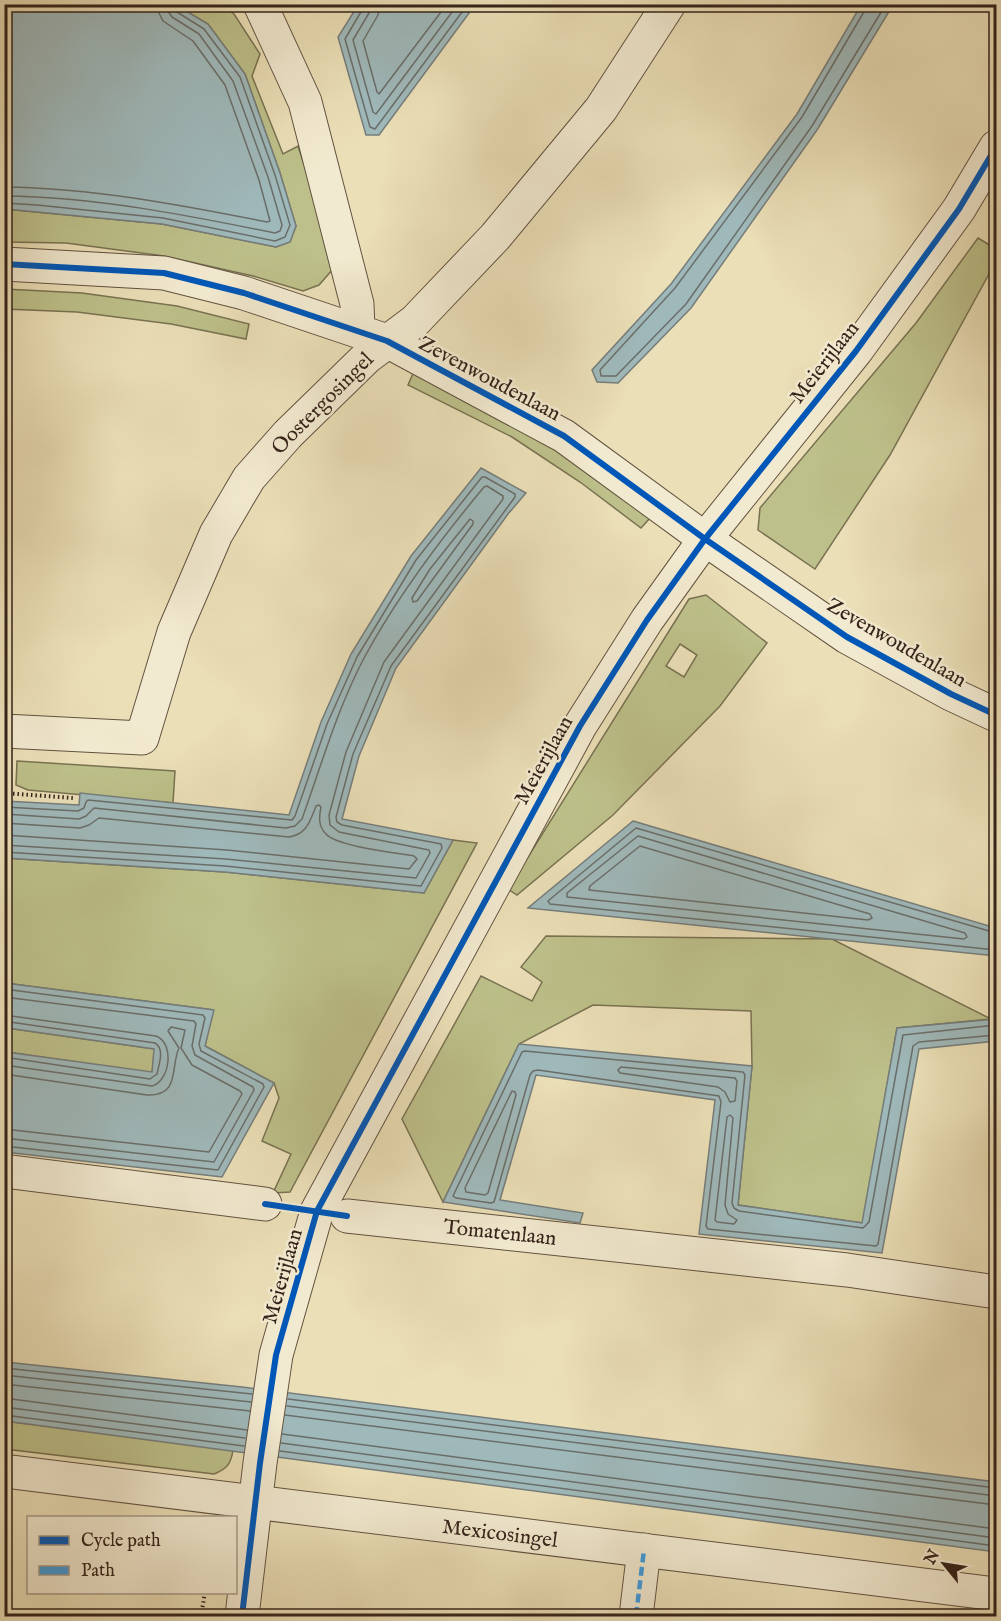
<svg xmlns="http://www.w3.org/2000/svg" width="1001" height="1621" font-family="'IM FELL English',serif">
<rect width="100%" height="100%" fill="#ebdfb7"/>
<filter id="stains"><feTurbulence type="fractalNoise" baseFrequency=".00333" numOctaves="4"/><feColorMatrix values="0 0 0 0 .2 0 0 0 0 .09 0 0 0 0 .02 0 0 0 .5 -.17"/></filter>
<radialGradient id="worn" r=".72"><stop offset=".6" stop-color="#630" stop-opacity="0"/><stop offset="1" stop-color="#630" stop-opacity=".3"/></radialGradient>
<g fill="#bdc08a" stroke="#797252" stroke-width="1.5" fill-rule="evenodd">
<path d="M 176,5 L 222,5 L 234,14 L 260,54 L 252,76 L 283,154 L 298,146 L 322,220 L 333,269 L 319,285 L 303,291 L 253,276 L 164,256 L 66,243 L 5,242 L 5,209 L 162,224 L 276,247 L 290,242 L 296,226 L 280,173 L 245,74 L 208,24 Z"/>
<path d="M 978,238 L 996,249 L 996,261 L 890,455 L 815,569 L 758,530 L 760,508 L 916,323 Z"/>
<path d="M 5,289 L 82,293 L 177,306 L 249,324 L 246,339 L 171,324 L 77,312 L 5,309 Z"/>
<path d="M 415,369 L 590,468 L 650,518 L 641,528 L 580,482 L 512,437 L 408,385 Z"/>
<path d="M 706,595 L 767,643 L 720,706 L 613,815 L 517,895 L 508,889 L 689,599 ZM 680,644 L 697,655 L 684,677 L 666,666 Z"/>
<path d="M 17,761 L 175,771 L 173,803 L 28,790 L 16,785 Z"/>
<path d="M 453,840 L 477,843 L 290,1192 L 273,1193 L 291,1154 L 262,1141 L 279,1098 L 274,1083 L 205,1046 L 213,1010 L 5,983 L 4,858 L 225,872 L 424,893 Z"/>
<path d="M 546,936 L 832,939 L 991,1019 L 897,1028 L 863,1223 L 738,1205 L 752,1066 L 751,1011 L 593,1005 L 519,1044 L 443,1202 L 402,1119 L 481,976 L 532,1001 L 542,982 L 521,967 Z"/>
<path d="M 7,1028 L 155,1049 L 152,1073 L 6,1052 Z"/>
<path d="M 5,1421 L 233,1450 C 231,1464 227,1469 214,1474 L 5,1449 Z"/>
</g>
<g fill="#9fb9bb" stroke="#757d7b" stroke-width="1.5" fill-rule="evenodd">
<path d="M 5,5 L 176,5 L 208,24 L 245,74 L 280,173 L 296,226 L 290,242 L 276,247 L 162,224 L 5,209 Z"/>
<path d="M 358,5 L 475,5 L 379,135 L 366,135 L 338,37 Z"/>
<path d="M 861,5 L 893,5 L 817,130 L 691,308 L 618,383 L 597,382 L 592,370 L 671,284 L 797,114 Z"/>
<path d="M 481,468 L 526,493 L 508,514 L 396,668 L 359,756 L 342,819 L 453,840 L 424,893 L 225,872 L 5,858 L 5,801 L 79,805 L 80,793 L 289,815 L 321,722 L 351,654 L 411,556 Z"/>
<path d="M 633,821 L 996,928 L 996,956 L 528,908 Z"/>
<path d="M 5,983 L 214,1010 L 205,1046 L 274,1083 L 222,1177 L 5,1152 ZM 7,1028 L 154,1049 L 152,1072 L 7,1052 Z"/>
<path d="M 996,1019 L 996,1041 L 919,1049 L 882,1253 L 699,1234 L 715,1100 L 536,1075 L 500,1200 L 583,1213 L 580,1223 L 443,1202 L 519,1044 L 752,1066 L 738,1205 L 862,1223 L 897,1028 Z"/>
<path d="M 5,1362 L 242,1387 L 996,1482 L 996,1552 L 5,1421 Z"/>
</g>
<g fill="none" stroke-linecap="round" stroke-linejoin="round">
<g stroke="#6a6e6a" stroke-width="1.5">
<path d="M 363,4 L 362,10 L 345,39 L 370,127 L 375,129 L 468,4"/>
<path d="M 370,4 L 369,13 L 353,40 L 373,112 L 376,114 L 458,4"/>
<path d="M 380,4 L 378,15 L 363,41 L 377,92 L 379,94 L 447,4"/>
<path d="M 866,4 L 865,10 L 802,117 L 675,288 L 600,370 L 601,376 L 616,376 L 686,304 L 812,126 L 886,4"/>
<path d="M 4,187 C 93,188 181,205 267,222 L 270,221 L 259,180 L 225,85 L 193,41 L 163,21 L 159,13 L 158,4"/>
<path d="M 4,196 C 96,197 186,215 275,233 L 280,231 L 282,225 L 268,177 L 233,81 L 199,34 L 172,17 L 168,11 L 167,4"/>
<path d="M 4,203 L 37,205 L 163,218 L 275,241 L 285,237 L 290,225 L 275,175 L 240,77 L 204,29 L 177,12 L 174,4"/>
<path d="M 470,519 L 473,521 L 473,524 L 417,601 L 413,602 L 412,598 L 430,569 Z"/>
<path d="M 4,807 L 78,811 L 84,808 L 86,802 L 88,800 L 292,820 L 295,816 L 327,724 L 357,657 L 416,560 L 482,477 L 485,477 L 515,494 L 515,497 L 391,666 L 353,754 L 336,817 L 337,822 L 342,825 L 441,844 L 442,848 L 421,886 L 225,866 L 4,852"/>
<path d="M 4,814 L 79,819 L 86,816 L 94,808 L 286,828 L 295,826 L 302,819 C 321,766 337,710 363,660 C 396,598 439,541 484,487 L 487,486 L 503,496 L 503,499 L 384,662 L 346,752 L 329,815 L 330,825 L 339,832 L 429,850 L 430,853 L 416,878 L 226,859 L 4,845"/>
<path d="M 4,823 L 80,828 L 89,825 L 99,818 L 289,837 C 307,834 310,821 316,806 L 319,805 L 321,807 C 319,817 318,826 326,834 C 336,846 396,853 414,856 L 417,859 L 409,869 L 227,850 L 4,835"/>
<path d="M 638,836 L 965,933 L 967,937 L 964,939 L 567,897 L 567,893 Z"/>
<path d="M 640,846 L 870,914 L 872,918 L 868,920 L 589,890 L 590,886 Z"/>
<path d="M 996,933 L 636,828 L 548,901 L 550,904 L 996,950"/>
<path d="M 4,989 L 203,1015 L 205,1018 L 199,1044 L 201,1051 L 263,1084 L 264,1087 L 218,1170 L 4,1146"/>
<path d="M 4,997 L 194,1021 L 196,1024 L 192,1046 L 195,1055 L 253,1087 L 254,1090 L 214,1162 L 4,1138"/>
<path d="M 4,1015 L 156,1036 C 175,1043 170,1081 152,1086 L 4,1065"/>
<path d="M 4,1023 L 10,1022 L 155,1043 C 165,1049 159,1064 157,1074 L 150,1079 L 4,1057"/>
<path d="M 996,1025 L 903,1035 L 869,1222 L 863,1228 L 739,1211 L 734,1208 L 732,1203 L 745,1075 L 743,1072 L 525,1051 L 522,1052 L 453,1196 L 456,1198 L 491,1203 L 494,1202 L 530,1075 L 533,1071 L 538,1070 L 719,1096 L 721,1102 L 706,1226 L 708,1229 L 876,1246 L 878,1244 L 913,1046 L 919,1042 L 996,1035"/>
<path d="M 621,1067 L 735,1078 L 737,1081 L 735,1101 L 730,1102 L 725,1092 L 718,1087 L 620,1073 L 618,1070 Z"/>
<path d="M 4,1074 L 147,1095 C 181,1096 170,1067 179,1048 L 168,1031 L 171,1027 L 185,1030 L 181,1048 L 192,1065 L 240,1091 L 242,1094 L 209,1152 L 4,1129"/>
<path d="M 512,1091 L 515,1092 L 516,1095 L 488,1193 L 485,1195 L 466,1192 L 465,1188 Z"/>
<path d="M 730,1115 L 733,1118 L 725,1205 L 728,1214 L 737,1220 L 734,1224 L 717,1222 L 715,1220 L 727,1117 Z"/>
<path d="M 4,1368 L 252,1394"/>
<path d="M 4,1375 L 251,1402"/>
<path d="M 4,1384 L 250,1411"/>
<path d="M 4,1398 L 247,1430"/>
<path d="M 288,1399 L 996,1488"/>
<path d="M 287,1406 L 996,1496"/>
<path d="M 4,1407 L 245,1438"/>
<path d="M 4,1415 L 244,1446"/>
<path d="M 285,1415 L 996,1505"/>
<path d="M 282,1434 L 996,1529"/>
<path d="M 281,1443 L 996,1538"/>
<path d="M 280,1451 L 996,1546"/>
</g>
<g stroke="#625241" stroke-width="35">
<g id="minor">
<path d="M 260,4 L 305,102 L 357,304 L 358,330"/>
<path d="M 4,264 L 164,273 L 244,293 L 387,341 L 564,436 L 705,539 L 847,637 L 951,694 L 996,715"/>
<path d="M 4,731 L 142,738 L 174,632 L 216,534 L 249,478 L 288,434 L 367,357 L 415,321 L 495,237 L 601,109 L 669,4"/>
<path d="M 4,1171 L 265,1204"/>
<path d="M 347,1216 L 847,1270 L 996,1292"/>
<path d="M 4,1471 L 996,1594"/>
<path d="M 242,1616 L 260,1463 L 276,1355 L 317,1211 L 580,726 L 647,620 L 705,539 L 856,351 L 959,209 L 996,147"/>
<path d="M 636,1616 L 644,1550"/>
</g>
</g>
<g stroke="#35231a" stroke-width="4" stroke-dasharray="1.5 3" stroke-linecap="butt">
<path d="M 9,764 L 9,793"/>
<path d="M 4,793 L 73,798"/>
<path d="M 201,1616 L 205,1592"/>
</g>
<use href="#minor" stroke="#f2ead0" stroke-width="33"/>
<path stroke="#3e9cdf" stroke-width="4.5" stroke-dasharray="9 4.5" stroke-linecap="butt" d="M 636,1616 L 644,1550"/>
<g stroke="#f2ead0" stroke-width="10">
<g id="cycleway">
<path d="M 4,264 L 164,273 L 244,293 L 387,341 L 564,436 L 705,539 L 847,637 L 951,694 L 996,715"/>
<path d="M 265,1204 L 347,1216"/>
<path d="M 242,1616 L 260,1463 L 276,1355 L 317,1211 L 580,726 L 647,620 L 705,539 L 856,351 L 959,209 L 996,147"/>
</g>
</g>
<use href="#cycleway" stroke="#0057b8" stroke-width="6"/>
</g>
<g text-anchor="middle" stroke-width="5" stroke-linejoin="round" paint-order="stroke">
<g font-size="21" fill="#35231a" stroke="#f2ead0">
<text transform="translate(824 362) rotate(-52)" y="7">Meierijlaan</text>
<text transform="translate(490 378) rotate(28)" y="7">Zevenwoudenlaan</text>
<text transform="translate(322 403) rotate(-45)" y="7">Oostergosingel</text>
<text transform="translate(897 642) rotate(30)" y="7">Zevenwoudenlaan</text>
<text transform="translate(543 760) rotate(-61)" y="7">Meierijlaan</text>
<text transform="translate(500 1232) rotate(6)" y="7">Tomatenlaan</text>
<text transform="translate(282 1276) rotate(-74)" y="7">Meierijlaan</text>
<text transform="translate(500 1533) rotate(7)" y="7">Mexicosingel</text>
</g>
</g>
<rect width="1001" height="1621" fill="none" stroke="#ebdfb7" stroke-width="24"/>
<rect x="6" y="6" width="989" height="1609" fill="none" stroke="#35231a" stroke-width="3"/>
<rect x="12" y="12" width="977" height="1597" fill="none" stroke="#35231a" stroke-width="1.5"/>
<rect x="27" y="1516" width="210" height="78" fill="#f2ead0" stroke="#a69a87" stroke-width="1.5"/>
<rect x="39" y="1536" width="30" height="9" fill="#0057b8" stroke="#a69a87" stroke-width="1.5"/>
<text x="81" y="1546" font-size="18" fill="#35231a">Cycle path</text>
<rect x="39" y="1566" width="30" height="9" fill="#3e9cdf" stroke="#a69a87" stroke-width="1.5"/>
<text x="81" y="1576" font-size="18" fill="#35231a">Path</text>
<g transform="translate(944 1564) rotate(300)" stroke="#f2ead0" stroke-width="4.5" paint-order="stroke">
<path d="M0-4.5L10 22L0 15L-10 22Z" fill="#35231a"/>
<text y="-9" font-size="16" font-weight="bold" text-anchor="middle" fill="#35231a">N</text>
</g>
<rect width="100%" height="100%" filter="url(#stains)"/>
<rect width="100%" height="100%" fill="url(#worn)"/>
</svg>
